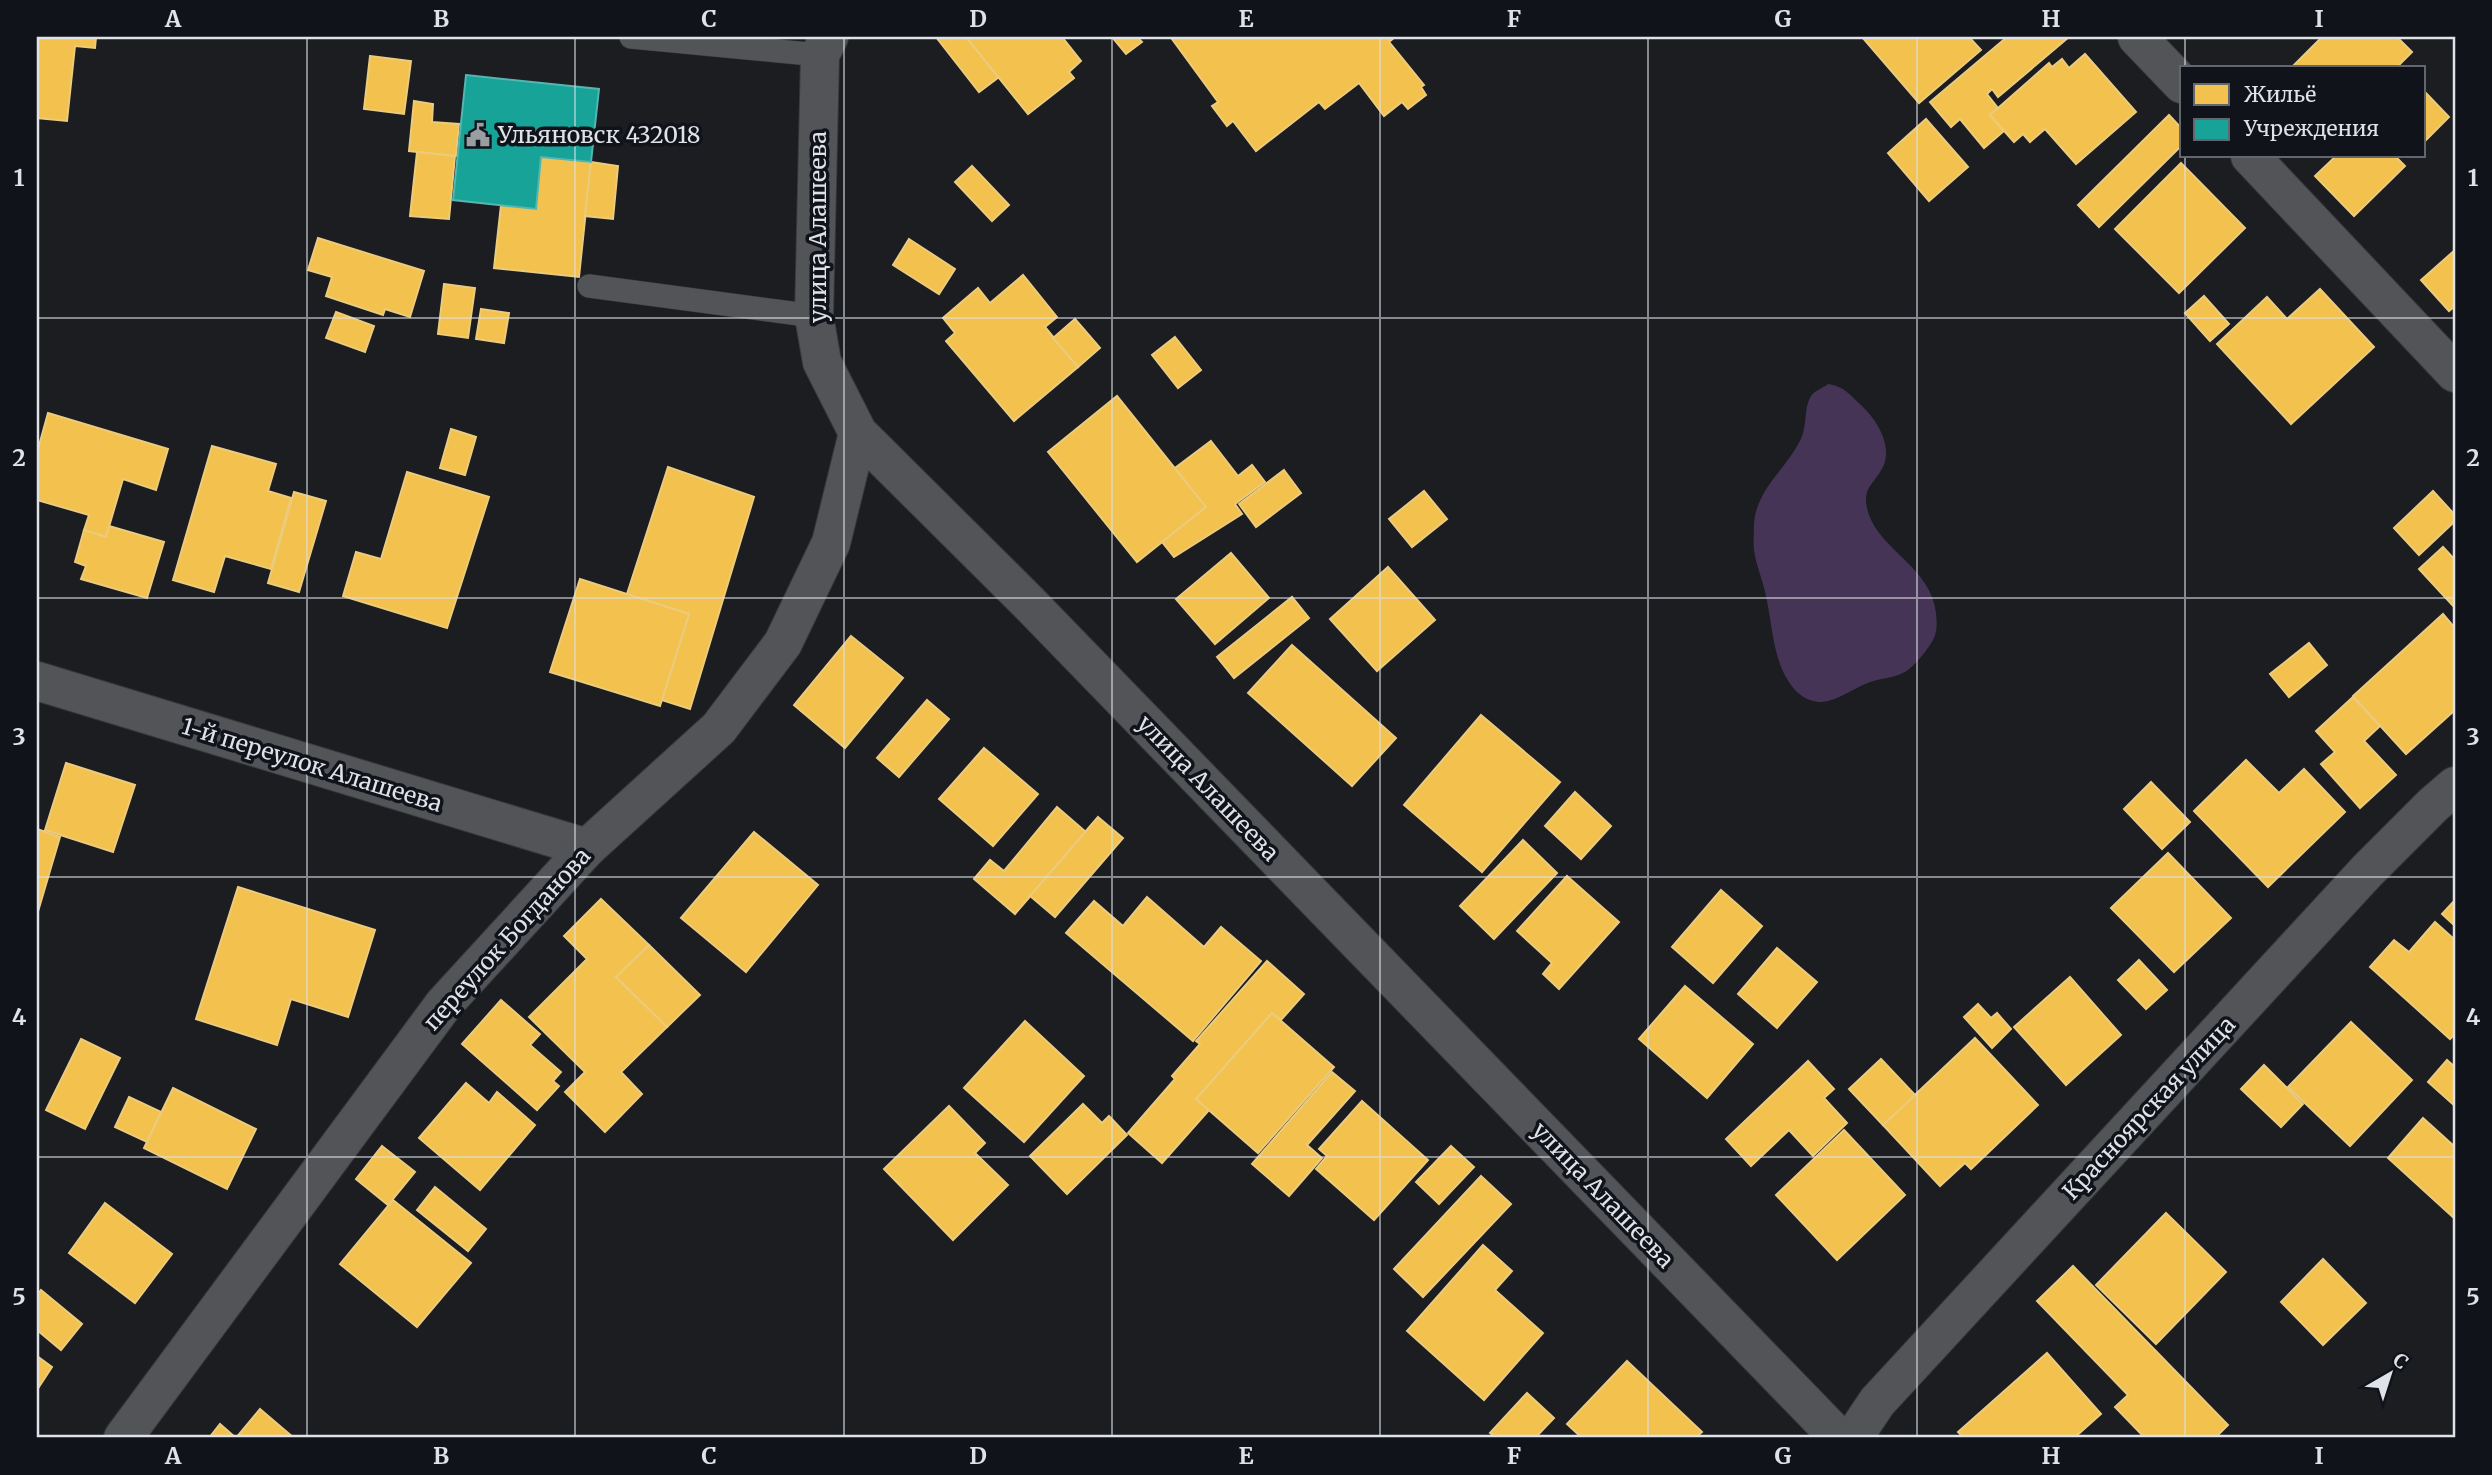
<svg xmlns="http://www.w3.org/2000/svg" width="2492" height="1475" font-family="Merriweather,serif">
<rect width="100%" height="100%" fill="#1b1d21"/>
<path fill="#453455" d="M 1828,384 C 1845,387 1849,394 1862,406 C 1877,420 1893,446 1883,467 C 1873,486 1860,488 1869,515 C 1882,551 1931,568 1936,613 C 1938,631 1936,638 1925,652 C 1908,673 1904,675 1877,680 C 1858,684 1837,703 1819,702 C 1806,701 1796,693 1789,682 C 1773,659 1772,623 1766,596 C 1763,581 1756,565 1754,550 C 1753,542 1754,532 1754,523 C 1757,489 1785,470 1800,441 C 1808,426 1803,409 1811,396 C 1814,391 1823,388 1828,384 Z"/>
<g fill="#f2c14e" stroke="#eccb7c" stroke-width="2">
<path d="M 37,37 L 96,37 L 95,48 L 75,46 L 67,121 L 37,118 Z"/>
<path d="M 936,37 L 966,37 L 999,77 L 979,92 Z"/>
<path d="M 966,37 L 1062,37 L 1081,61 L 1069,72 L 1074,78 L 1028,114 Z"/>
<path d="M 1112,37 L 1137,37 L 1142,42 L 1126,54 Z"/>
<path d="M 1175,37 L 1395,37 L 1389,42 L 1424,85 L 1421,87 L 1426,95 L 1408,109 L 1402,102 L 1384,116 L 1359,83 L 1325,109 L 1319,102 L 1256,151 L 1233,121 L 1227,126 L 1212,106 L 1218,102 L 1172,39 Z"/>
<path d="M 1862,37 L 1969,37 L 1981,50 L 1919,103 Z"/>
<path d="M 2007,37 L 2069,37 L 1998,97 L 1992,89 L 1987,94 L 1998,108 L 1990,115 L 2004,131 L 1984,148 L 1960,119 L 1951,127 L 1930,102 Z"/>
<path d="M 2320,37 L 2397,37 L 2412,52 L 2396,68 L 2291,68 L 2321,38 Z"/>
<path d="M 2085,54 L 2136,112 L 2076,164 L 2045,129 L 2030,142 L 2023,134 L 2014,142 L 1990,115 L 2049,63 L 2052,67 L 2062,59 L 2069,68 Z"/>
<path d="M 370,56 L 411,61 L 404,114 L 364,109 Z"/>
<path d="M 2424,91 L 2449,117 L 2424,142 Z"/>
<path d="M 414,101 L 433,104 L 432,122 L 459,124 L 456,156 L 409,151 Z"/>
<path d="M 2169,115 L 2182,129 L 2182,145 L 2099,227 L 2078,205 Z"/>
<path d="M 1926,119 L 1968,167 L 1929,201 L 1888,153 Z"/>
<path d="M 417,152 L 455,156 L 449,219 L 410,216 Z"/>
<path d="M 2336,156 L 2395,156 L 2405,166 L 2354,216 L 2315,176 Z"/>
<path d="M 541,157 L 591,162 L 579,277 L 494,268 L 501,205 L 536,209 Z"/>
<path d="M 591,162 L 618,166 L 613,219 L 585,216 Z"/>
<path d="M 2181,163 L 2245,228 L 2179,293 L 2115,229 Z"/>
<path d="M 972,166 L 1009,205 L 992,221 L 955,182 Z"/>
<path d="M 318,238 L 424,271 L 410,317 L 385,309 L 383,315 L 326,296 L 332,277 L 308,270 Z"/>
<path d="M 909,239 L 955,269 L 939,294 L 893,265 Z"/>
<path d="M 2455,250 L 2455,306 L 2449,311 L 2421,280 Z"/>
<path d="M 1023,275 L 1057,317 L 1045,327 L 1078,367 L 1014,421 L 946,341 L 955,333 L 943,318 L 978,288 L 990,303 Z"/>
<path d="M 444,284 L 475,288 L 468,338 L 438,334 Z"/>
<path d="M 2320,289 L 2374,347 L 2291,424 L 2217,344 L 2267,297 L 2287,319 Z"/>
<path d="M 2204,296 L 2229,324 L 2210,341 L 2185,313 Z"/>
<path d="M 481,309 L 509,313 L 504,343 L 476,339 Z"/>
<path d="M 336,312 L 374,326 L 365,352 L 326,338 Z"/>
<path d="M 1075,319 L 1100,348 L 1078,367 L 1053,338 Z"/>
<path d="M 1175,337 L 1201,370 L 1178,388 L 1152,355 Z"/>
<path d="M 1117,396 L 1206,507 L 1137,562 L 1048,452 Z"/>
<path d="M 48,413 L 168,449 L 156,490 L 123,479 L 106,537 L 84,530 L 89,515 L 37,500 L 37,453 Z"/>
<path d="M 451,429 L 476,437 L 465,475 L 440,468 Z"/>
<path d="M 1211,441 L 1238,476 L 1252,465 L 1265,482 L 1235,504 L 1242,514 L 1174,557 L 1162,542 L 1206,507 L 1175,468 Z"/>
<path d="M 212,446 L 276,464 L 268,491 L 291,498 L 271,569 L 225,556 L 214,592 L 173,580 Z"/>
<path d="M 668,467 L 754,497 L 690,709 L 662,700 L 689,614 L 627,594 Z"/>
<path d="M 1284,470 L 1301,493 L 1256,527 L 1239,504 Z"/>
<path d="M 407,472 L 489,497 L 447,628 L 343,596 L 356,552 L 381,559 Z"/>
<path d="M 1424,491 L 1447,519 L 1412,547 L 1389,519 Z"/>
<path d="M 2433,491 L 2455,515 L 2455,521 L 2419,555 L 2394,528 Z"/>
<path d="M 294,492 L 326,501 L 299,592 L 268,583 Z"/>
<path d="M 109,526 L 164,542 L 147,598 L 81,579 L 86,566 L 75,562 L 84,530 L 106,537 Z"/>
<path d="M 2443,547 L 2455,560 L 2455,608 L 2419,569 Z"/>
<path d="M 1231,553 L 1269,598 L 1215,644 L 1176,599 Z"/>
<path d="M 1388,567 L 1435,620 L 1377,671 L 1330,619 Z"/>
<path d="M 580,579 L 689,614 L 660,706 L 550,672 Z"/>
<path d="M 1292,597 L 1309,618 L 1234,678 L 1217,657 Z"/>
<path d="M 2443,614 L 2455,628 L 2455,710 L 2406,754 L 2353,696 Z"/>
<path d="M 851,636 L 903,678 L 845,748 L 794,705 Z"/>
<path d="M 2309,643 L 2327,665 L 2289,697 L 2270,674 Z"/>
<path d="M 1292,645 L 1396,738 L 1352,786 L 1248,693 Z"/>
<path d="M 2353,697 L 2380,726 L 2364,741 L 2396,775 L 2360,808 L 2321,764 L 2335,752 L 2316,731 Z"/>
<path d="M 927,700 L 949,719 L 899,777 L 877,758 Z"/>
<path d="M 1481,715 L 1560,782 L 1482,872 L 1404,805 Z"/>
<path d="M 984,748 L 1038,794 L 993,846 L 939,799 Z"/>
<path d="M 2246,760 L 2279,793 L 2304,769 L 2345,812 L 2268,887 L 2194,811 Z"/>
<path d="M 66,763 L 135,785 L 113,852 L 45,830 Z"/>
<path d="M 2151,782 L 2190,822 L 2162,849 L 2124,809 Z"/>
<path d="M 1575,792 L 1611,826 L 1581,859 L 1545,826 Z"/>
<path d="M 1057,807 L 1086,832 L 1015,914 L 974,879 L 990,860 L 1004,871 Z"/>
<path d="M 1098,817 L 1123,838 L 1055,917 L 1030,896 Z"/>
<path d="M 37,829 L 60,837 L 37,915 Z"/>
<path d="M 754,832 L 818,885 L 746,972 L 681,918 Z"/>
<path d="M 1523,840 L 1557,873 L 1494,939 L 1460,906 Z"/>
<path d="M 2168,853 L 2231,918 L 2174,972 L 2111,908 Z"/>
<path d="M 1567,876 L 1619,922 L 1559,989 L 1543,974 L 1552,963 L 1517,931 Z"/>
<path d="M 238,887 L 375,930 L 348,1017 L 291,999 L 277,1045 L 196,1019 Z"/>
<path d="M 1721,890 L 1762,926 L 1713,983 L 1672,947 Z"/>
<path d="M 1147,897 L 1204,947 L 1221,927 L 1261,961 L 1193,1041 L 1066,933 L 1094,901 L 1123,926 Z"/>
<path d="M 601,899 L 649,945 L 616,977 L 667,1027 L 621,1072 L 642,1094 L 605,1132 L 565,1092 L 585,1072 L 529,1017 L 587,959 L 564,936 Z"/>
<path d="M 2455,900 L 2455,926 L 2442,914 Z"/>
<path d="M 2435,922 L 2455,940 L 2455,1034 L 2450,1039 L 2370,967 L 2394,940 L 2409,952 Z"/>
<path d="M 649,945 L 700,995 L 667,1027 L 616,977 Z"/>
<path d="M 1777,948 L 1817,982 L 1777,1028 L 1738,994 Z"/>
<path d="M 2139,960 L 2167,990 L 2146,1009 L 2118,980 Z"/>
<path d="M 1267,961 L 1304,994 L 1281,1020 L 1272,1013 L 1196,1099 L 1209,1110 L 1162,1163 L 1128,1133 L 1175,1079 L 1172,1076 L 1200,1044 L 1196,1041 Z"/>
<path d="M 2070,977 L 2121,1035 L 2066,1085 L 2014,1027 Z"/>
<path d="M 1685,986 L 1753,1044 L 1707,1098 L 1639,1039 Z"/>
<path d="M 501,1000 L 540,1034 L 530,1045 L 561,1072 L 553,1081 L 559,1086 L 537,1110 L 462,1044 Z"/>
<path d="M 1978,1004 L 1991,1018 L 1997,1013 L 2011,1029 L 1992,1048 L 1964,1017 Z"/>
<path d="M 1272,1013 L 1334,1067 L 1258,1153 L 1196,1099 Z"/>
<path d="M 1025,1021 L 1084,1076 L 1024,1142 L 964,1088 Z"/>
<path d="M 2351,1022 L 2412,1080 L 2350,1146 L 2288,1087 Z"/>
<path d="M 1975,1038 L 2038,1105 L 1971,1169 L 1965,1163 L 1940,1186 L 1883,1125 Z"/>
<path d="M 81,1039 L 120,1058 L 85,1129 L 46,1110 Z"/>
<path d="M 1881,1059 L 1915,1095 L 1883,1125 L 1849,1089 Z"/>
<path d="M 2447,1060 L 2455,1067 L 2455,1106 L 2428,1082 Z"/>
<path d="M 1808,1061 L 1834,1089 L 1824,1098 L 1847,1123 L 1813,1156 L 1789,1130 L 1751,1166 L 1726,1139 Z"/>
<path d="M 2264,1065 L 2303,1104 L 2281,1127 L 2241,1089 Z"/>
<path d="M 1332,1072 L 1355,1091 L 1307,1145 L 1322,1158 L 1289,1196 L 1252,1164 Z"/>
<path d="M 466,1083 L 489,1103 L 497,1092 L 535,1125 L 480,1190 L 419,1138 Z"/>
<path d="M 173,1088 L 256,1129 L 227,1189 L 144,1148 Z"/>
<path d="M 129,1097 L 161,1112 L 147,1142 L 115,1127 Z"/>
<path d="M 1362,1101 L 1428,1160 L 1374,1220 L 1316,1169 L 1327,1156 L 1319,1149 Z"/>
<path d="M 1083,1104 L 1102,1123 L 1109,1116 L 1127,1135 L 1067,1194 L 1030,1156 Z"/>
<path d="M 949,1106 L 985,1143 L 975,1153 L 1008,1185 L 953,1240 L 884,1169 Z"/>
<path d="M 2423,1118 L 2455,1147 L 2455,1219 L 2388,1158 Z"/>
<path d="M 1844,1130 L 1905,1195 L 1837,1260 L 1776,1195 Z"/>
<path d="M 382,1146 L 415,1172 L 388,1205 L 356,1179 Z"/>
<path d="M 1451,1146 L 1474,1167 L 1439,1204 L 1416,1182 Z"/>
<path d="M 1481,1176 L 1511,1204 L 1423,1297 L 1394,1269 Z"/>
<path d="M 435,1187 L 486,1229 L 468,1251 L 417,1210 Z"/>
<path d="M 393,1200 L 471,1263 L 417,1327 L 340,1264 Z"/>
<path d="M 105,1203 L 172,1254 L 135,1303 L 69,1253 Z"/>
<path d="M 2166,1213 L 2226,1272 L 2156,1344 L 2096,1285 Z"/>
<path d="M 1483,1245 L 1512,1271 L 1495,1290 L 1543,1333 L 1484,1400 L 1407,1331 Z"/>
<path d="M 2323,1259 L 2366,1303 L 2323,1345 L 2281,1302 Z"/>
<path d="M 2073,1266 L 2228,1425 L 2215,1438 L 2145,1438 L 2115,1407 L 2128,1395 L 2037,1301 Z"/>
<path d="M 41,1290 L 82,1324 L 61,1350 L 37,1330 L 37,1295 Z"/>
<path d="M 2047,1353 L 2101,1414 L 2074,1438 L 1964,1438 L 1958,1432 Z"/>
<path d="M 37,1356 L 52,1367 L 37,1390 Z"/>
<path d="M 1627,1361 L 1702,1432 L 1695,1438 L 1582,1438 L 1567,1424 Z"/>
<path d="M 1527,1393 L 1554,1418 L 1535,1438 L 1496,1438 L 1490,1433 Z"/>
<path d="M 260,1409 L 294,1438 L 209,1438 L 220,1424 L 236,1438 Z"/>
</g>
<path fill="#17a398" stroke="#53b6b0" stroke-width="2" d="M 466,75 L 599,89 L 591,162 L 541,157 L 536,209 L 453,200 Z"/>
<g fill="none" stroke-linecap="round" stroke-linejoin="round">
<g stroke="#37393c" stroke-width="24">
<g id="lane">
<path d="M 631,37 L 820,55"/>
<path d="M 589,286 L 814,316"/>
</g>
</g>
<g stroke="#37393c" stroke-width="40">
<g id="street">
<path d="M 829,37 L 820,55 L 814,316 L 822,362 L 858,433 L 1029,603 L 1839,1438"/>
<path d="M 2137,37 L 2182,84"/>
<path d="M 2250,156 L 2455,373"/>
<path d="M 37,681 L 587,848"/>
<path d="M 123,1438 L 444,1004 L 587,848 L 719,728 L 783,643 L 831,543 L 858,433"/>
<path d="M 1853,1438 L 1877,1402 L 2367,871 L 2433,805 L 2455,786"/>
</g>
</g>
<use href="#lane" stroke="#525457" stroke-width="23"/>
<use href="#street" stroke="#525457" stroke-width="38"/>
</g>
<path fill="none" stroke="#dfe2e7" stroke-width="2" stroke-opacity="0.55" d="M 307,37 L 307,1438M 575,37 L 575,1438M 844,37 L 844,1438M 1112,37 L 1112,1438M 1380,37 L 1380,1438M 1648,37 L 1648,1438M 1917,37 L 1917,1438M 2185,37 L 2185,68M 2185,156 L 2185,1438M 37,318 L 2455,318M 37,598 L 2455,598M 37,877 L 2455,877M 37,1157 L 2455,1157"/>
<defs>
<g id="civic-bare" transform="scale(1.89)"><path d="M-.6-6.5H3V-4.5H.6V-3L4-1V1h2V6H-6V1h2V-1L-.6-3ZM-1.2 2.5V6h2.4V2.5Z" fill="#9a9da2" stroke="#10131a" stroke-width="2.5" paint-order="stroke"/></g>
</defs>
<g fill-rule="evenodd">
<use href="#civic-bare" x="478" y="135"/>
</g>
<g text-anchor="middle" stroke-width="7" stroke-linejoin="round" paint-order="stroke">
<g font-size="23" fill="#dfe2e7" stroke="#10131a" text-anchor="start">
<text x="498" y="143">Ульяновск 432018</text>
</g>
<g font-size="23" fill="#dfe2e7" stroke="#10131a">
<text transform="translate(818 227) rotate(-90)" y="8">улица Алашеева</text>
<text transform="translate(312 765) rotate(17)" y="8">1-й переулок Алашеева</text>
<text transform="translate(1208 788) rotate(46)" y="8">улица Алашеева</text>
<text transform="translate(507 939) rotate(-48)" y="8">переулок Богданова</text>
<text transform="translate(2149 1108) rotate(-47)" y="8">Красноярская улица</text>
<text transform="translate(1603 1195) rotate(46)" y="8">улица Алашеева</text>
</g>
</g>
<rect width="2492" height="1475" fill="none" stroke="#10131a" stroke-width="77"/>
<rect x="2180" y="66" width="245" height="91" fill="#10131a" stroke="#63666c" stroke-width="2"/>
<rect x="2194" y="84" width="35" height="21" fill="#f2c14e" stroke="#63666c" stroke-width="2"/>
<text x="2244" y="102" font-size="21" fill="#dfe2e7">Жильё</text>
<rect x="2194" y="119" width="35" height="21" fill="#17a398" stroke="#63666c" stroke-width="2"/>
<text x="2244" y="136" font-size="21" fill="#dfe2e7">Учреждения</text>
<g transform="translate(2390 1374) rotate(39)" stroke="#10131a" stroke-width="5" paint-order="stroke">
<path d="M0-5L12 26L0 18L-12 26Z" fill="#dfe2e7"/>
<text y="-10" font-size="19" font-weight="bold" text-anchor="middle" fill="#dfe2e7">С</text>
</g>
<rect x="38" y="38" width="2416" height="1398" fill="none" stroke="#dfe2e7" stroke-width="2.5"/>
<g font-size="23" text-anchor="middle" font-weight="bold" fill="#dfe2e7">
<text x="173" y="27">A</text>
<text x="441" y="27">B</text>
<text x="709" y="27">C</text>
<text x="978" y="27">D</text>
<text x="1246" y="27">E</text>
<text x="1514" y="27">F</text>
<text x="1783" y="27">G</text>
<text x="2051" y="27">H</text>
<text x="2319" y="27">I</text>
<text x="19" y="186">1</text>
<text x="2473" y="186">1</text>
<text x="19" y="466">2</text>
<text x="2473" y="466">2</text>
<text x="19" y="745">3</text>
<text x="2473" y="745">3</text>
<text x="19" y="1025">4</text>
<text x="2473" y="1025">4</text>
<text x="19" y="1305">5</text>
<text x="2473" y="1305">5</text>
<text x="173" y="1464">A</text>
<text x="441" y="1464">B</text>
<text x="709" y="1464">C</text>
<text x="978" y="1464">D</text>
<text x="1246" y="1464">E</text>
<text x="1514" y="1464">F</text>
<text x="1783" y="1464">G</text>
<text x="2051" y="1464">H</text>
<text x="2319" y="1464">I</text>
</g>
</svg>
